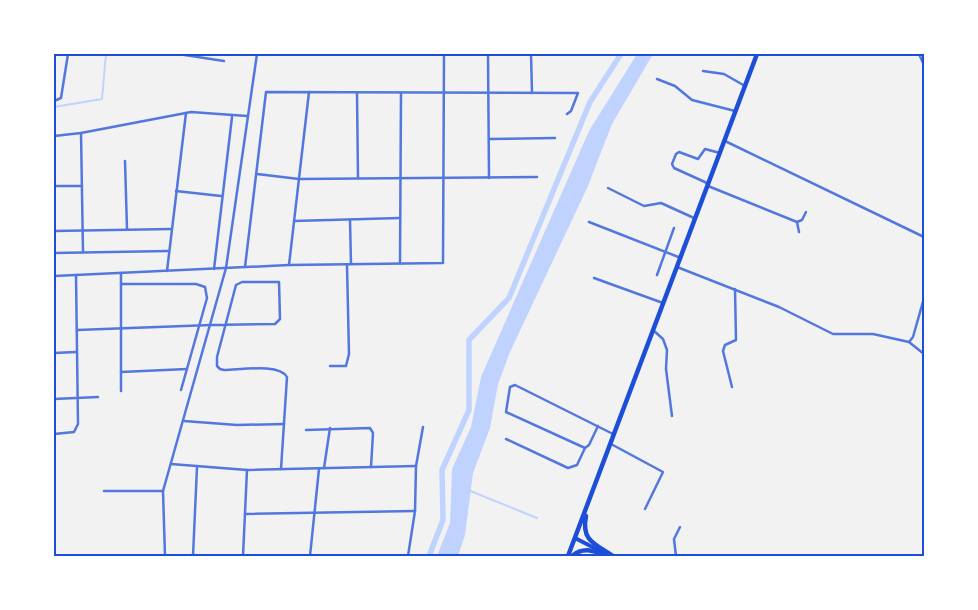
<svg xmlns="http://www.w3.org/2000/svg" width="978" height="610" font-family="'Space Grotesk',sans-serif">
<rect width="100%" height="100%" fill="#f2f2f2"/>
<path fill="#bfd3fe" d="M 637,54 L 653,54 L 612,124 L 588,186 L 510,352 L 498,384 L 490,428 L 473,473 L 465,535 L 458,556 L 437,556 L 450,523 L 452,469 L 471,427 L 481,377 L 589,131 Z"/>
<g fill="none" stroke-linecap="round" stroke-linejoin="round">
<g stroke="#bfd3fe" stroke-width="2">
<path d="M 54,107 L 102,99 L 106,54"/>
<path d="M 468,490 L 537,518"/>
</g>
<path stroke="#bfd3fe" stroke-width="5.5" d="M 429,556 L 443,520 L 442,470 L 469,410 L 469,340 L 509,298 L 590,102 L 621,54"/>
<g stroke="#5277de" stroke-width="2.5">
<path d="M 178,54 L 224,61"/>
<path d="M 488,54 L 489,178"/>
<path d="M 531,54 L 532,93"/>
<path d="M 919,54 L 924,65"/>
<path d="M 703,71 L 724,74 L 745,86"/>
<path d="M 657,79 L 675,86 L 692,100 L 735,111"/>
<path d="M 357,93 L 358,178"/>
<path d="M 54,101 L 61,98 L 68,54"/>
<path d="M 81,133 L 83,252"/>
<path d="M 54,136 L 81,133 L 191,112 L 247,116"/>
<path d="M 489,139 L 555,138"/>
<path d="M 725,141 L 924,237"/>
<path d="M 125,161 L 127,229"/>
<path d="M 257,174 L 299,179 L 537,177"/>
<path d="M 707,183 L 674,168 L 672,164 L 676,154 L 679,152 L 698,159 L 705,149 L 720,153"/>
<path d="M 54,186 L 82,186"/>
<path d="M 708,186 L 797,222 L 799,232"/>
<path d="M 608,188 L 644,206 L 661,203 L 694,218"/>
<path d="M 176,191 L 221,196"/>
<path d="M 350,220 L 351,264"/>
<path d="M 294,221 L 400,218"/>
<path d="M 589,222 L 681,258"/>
<path d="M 797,222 L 802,220 L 806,212"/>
<path d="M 54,231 L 171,229"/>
<path d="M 54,253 L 168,251"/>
<path d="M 400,263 L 401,94"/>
<path d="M 289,265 L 309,92"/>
<path d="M 245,267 L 266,92 L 578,93 L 571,111 L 567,114"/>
<path d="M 677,267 L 779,307 L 833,334 L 873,334 L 909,342 L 924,354"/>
<path d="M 214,269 L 232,117"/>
<path d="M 167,271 L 186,113"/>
<path d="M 121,273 L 121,391"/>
<path d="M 657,275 L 674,228"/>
<path d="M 54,276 L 289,265 L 443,263 L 444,54"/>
<path d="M 594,278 L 663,303"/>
<path d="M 121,284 L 196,284 L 205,287 L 207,298 L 181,390"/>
<path d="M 77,330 L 211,325 L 275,324 L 280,319 L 279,282 L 242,282 L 236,285 L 217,357 L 217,366 L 220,369 L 224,370 C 240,370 279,363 287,377 L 281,469"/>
<path d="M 653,330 L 663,339 L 667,350 L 666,369 L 672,416"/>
<path d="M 909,342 L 913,337 L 924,298"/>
<path d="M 54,353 L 76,352"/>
<path d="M 330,366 L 346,366 L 349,354 L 347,265"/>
<path d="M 121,372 L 187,369"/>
<path d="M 732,387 L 723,351 L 725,345 L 736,340 L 735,289"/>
<path d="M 54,399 L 98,397"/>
<path d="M 184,421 L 237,425 L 284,424"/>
<path d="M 598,426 L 589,445 L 585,448 L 506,412 L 510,387 L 515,385 L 613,434"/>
<path d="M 306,430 L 370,428 L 373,433 L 371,467"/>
<path d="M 54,434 L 74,432 L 78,424 L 76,275"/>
<path d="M 506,439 L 568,468 L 577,465 L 585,448"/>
<path d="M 611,444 L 663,472 L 645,509"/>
<path d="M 171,464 L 247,470 L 416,466"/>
<path d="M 324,468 L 330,428"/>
<path d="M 104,491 L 163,491"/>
<path d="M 245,514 L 415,511"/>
<path d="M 165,556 L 163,491 L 226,268 L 257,54"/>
<path d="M 193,556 L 197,467"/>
<path d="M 243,556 L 247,470"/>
<path d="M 310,556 L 319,469"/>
<path d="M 408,556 L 415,511 L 416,466 L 423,427"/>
<path d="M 676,556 L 674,539 L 680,527"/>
</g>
<path stroke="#1d4ed8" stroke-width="4" d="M 575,538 L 604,553"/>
<g stroke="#1d4ed8" stroke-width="4.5">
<path d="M 586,516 C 581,541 595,544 613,556"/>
<path d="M 568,556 L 757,54"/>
<path d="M 572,556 C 584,546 594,551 607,556"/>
</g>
</g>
<rect width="978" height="610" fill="none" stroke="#ffffff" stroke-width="110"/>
<rect x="55" y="55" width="868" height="500" fill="none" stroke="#1d4ed8" stroke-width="2"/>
</svg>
